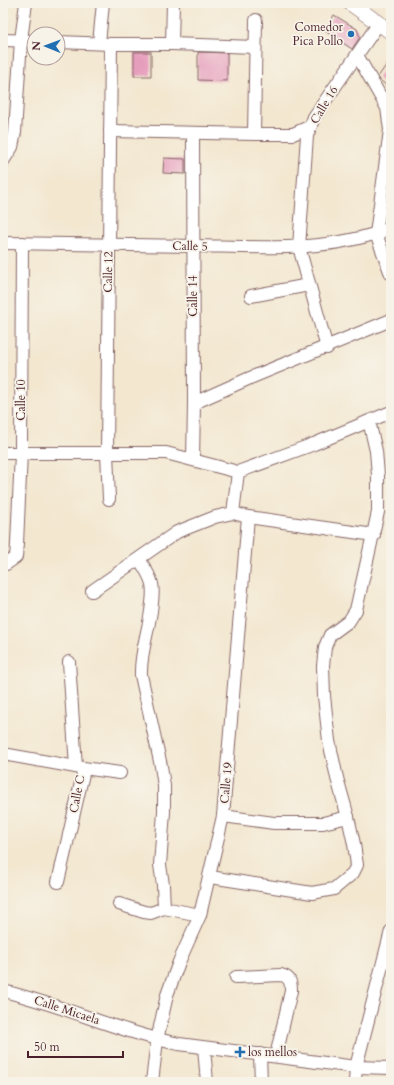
<svg xmlns="http://www.w3.org/2000/svg" width="394" height="1085" font-family="Cardo,serif">
<rect width="100%" height="100%" fill="#f7f3e8"/>
<filter id="ink" filterUnits="userSpaceOnUse"><feTurbulence type="fractalNoise" baseFrequency=".025" numOctaves="2"/><feDisplacementMap in="SourceGraphic" scale="8" xChannelSelector="R" yChannelSelector="G"/><feConvolveMatrix kernelMatrix="1 2 1 2 8 2 1 2 1" color-interpolation-filters="sRGB"/></filter>
<filter id="wash" filterUnits="userSpaceOnUse"><feTurbulence type="fractalNoise" baseFrequency=".012" numOctaves="4" result="noise"/><feDisplacementMap in="SourceGraphic" scale="16" xChannelSelector="R" yChannelSelector="G"/><feGaussianBlur stdDeviation="0.9" result="paint"/><feColorMatrix in="noise" values="0 0 0 0 0 0 0 0 0 0 0 0 0 0 0 0 0 1.4 0 .05"/><feComposite in="paint" operator="in"/></filter>
<g filter="url(#wash)">
<rect width="100%" height="100%" fill="#f3e7d0"/>
<g id="blocks">
<g fill="#e69ebd">
<path d="M 334,15 L 357,29 L 360,37 L 352,49 L 325,31 Z"/>
<rect x="134" y="52" width="17" height="24"/>
<path d="M 198,52 L 227,53 L 227,81 L 198,80 Z"/>
<path d="M 391,58 L 391,80 L 387,86 L 380,80 L 378,77 Z"/>
<path d="M 164,158 L 185,159 L 185,174 L 163,173 Z"/>
</g>
</g>
</g>
<g filter="url(#ink)">
<use href="#blocks" fill-opacity="0" stroke="#856565" stroke-width="1"/>
<g fill="none" stroke-linecap="round" stroke-linejoin="round">
<g stroke="#856565" stroke-width="14">
<g id="minor">
<path d="M 3,40 L 34,41"/>
<path d="M 58,42 L 111,44 L 172,44 L 255,47"/>
<path d="M 99,43 L 103,3"/>
<path d="M 172,44 L 173,3"/>
<path d="M 357,55 L 387,108 L 390,130 L 376,234 L 391,274"/>
<path d="M 110,131 L 254,134 L 293,134 L 311,126"/>
<path d="M 254,134 L 256,20"/>
<path d="M 3,161 L 12,147 L 15,132 L 21,40 L 26,3"/>
<path d="M 3,243 C 67,244 130,245 194,246 C 259,247 328,253 391,228"/>
<path d="M 251,296 L 309,285"/>
<path d="M 327,348 L 299,247 L 307,136 L 314,117 L 379,23"/>
<path d="M 194,403 L 250,378 L 391,320"/>
<path d="M 3,453 L 166,453 L 238,472 L 314,444 L 391,412"/>
<path d="M 193,460 L 194,403 L 193,133"/>
<path d="M 109,499 L 107,453 L 111,44"/>
<path d="M 233,513 L 238,472"/>
<path d="M 139,559 C 144,567 150,575 152,584 C 154,592 152,603 151,611 C 148,633 140,654 141,675 L 161,766 L 164,786 L 164,812 L 160,865 L 163,885 L 164,908"/>
<path d="M 3,564 L 6,564 L 16,557 L 17,544 L 21,453 L 22,243"/>
<path d="M 92,591 L 177,532 L 215,517 L 233,513 L 248,517 L 374,535"/>
<path d="M 3,754 L 76,767 L 120,773"/>
<path d="M 223,816 L 274,823 L 323,823 L 348,817"/>
<path d="M 210,877 L 312,893 L 334,889 L 353,873 L 357,865 L 354,844 L 348,817 L 337,778 L 329,741 L 324,696 L 323,666 L 325,647 L 330,635 L 349,621 L 356,610 L 378,512 L 378,475 L 376,451 L 369,421"/>
<path d="M 58,882 L 83,774 L 81,769 L 76,767 L 69,662"/>
<path d="M 119,904 L 144,912 L 151,913 L 164,908 L 200,915"/>
<path d="M 236,977 L 281,975 C 290,977 291,982 291,991 L 276,1056"/>
<path d="M 3,991 C 63,1005 119,1032 179,1044 L 356,1067 L 391,1068"/>
<path d="M 204,1048 L 207,1082"/>
<path d="M 260,1054 L 261,1082"/>
<path d="M 152,1082 L 157,1040 L 167,995 L 179,962 L 200,915 L 223,816 L 248,517"/>
<path d="M 355,1082 L 356,1067 L 391,931"/>
</g>
</g>
<g stroke="#856565" stroke-width="16">
<path id="tertiary" d="M 350,3 L 391,32"/>
</g>
<use href="#minor" stroke="#fff" stroke-width="12"/>
<use href="#tertiary" stroke="#fff" stroke-width="15"/>
</g>
</g>
<g fill="#1f6fb2" stroke="#f7f3e8" stroke-width="1.5">
<circle cx="351" cy="34" r="4"/>
<path d="M238 1046h4v4h4v4h-4v4h-4v-4h-4v-4h4z"/>
</g>
<g text-anchor="middle" stroke-width="3.5" stroke-linejoin="round" paint-order="stroke">
<g font-size="12" fill="#4a1f2b" stroke="#f7f3e8" text-anchor="end">
<text x="343" y="31">Comedor<tspan x="343" dy="14">Pica Pollo</tspan></text>
<text x="248" y="1056" text-anchor="start">los mellos</text>
</g>
<g font-size="12" fill="#4a1f2b" stroke="#f7f3e8">
<text transform="translate(324 105) rotate(-59)" y="4">Calle 16</text>
<text transform="translate(190 246) rotate(1)" y="4">Calle 5</text>
<text transform="translate(108 272) rotate(-89)" y="4">Calle 12</text>
<text transform="translate(193 296) rotate(-90)" y="4">Calle 14</text>
<text transform="translate(21 400) rotate(-90)" y="4">Calle 10</text>
<text transform="translate(226 783) rotate(-85)" y="4">Calle 19</text>
<text transform="translate(77 794) rotate(-79)" y="4">Calle C</text>
<text transform="translate(67 1010) rotate(18)" y="4">Calle Micaela</text>
</g>
</g>
<rect width="394" height="1085" fill="none" stroke="#f7f3e8" stroke-width="16"/>
<g transform="translate(46 46) rotate(271)"><circle r="19" fill="#f7f3e8" stroke="#b29e9c"/>
<path d="M0-3L7 15L0 10L-7 15Z" fill="#1f6fb2"/>
<text y="-6" font-size="11" font-weight="bold" text-anchor="middle" fill="#4a1f2b">N</text>
</g>
<path d="M28 1051v6h95v-6" fill="none" stroke="#4a1f2b" stroke-width="2"/>
<text x="34" y="1051" font-size="12" fill="#4a1f2b" stroke="#f7f3e8" stroke-width="3" paint-order="stroke">50 m</text>
</svg>
